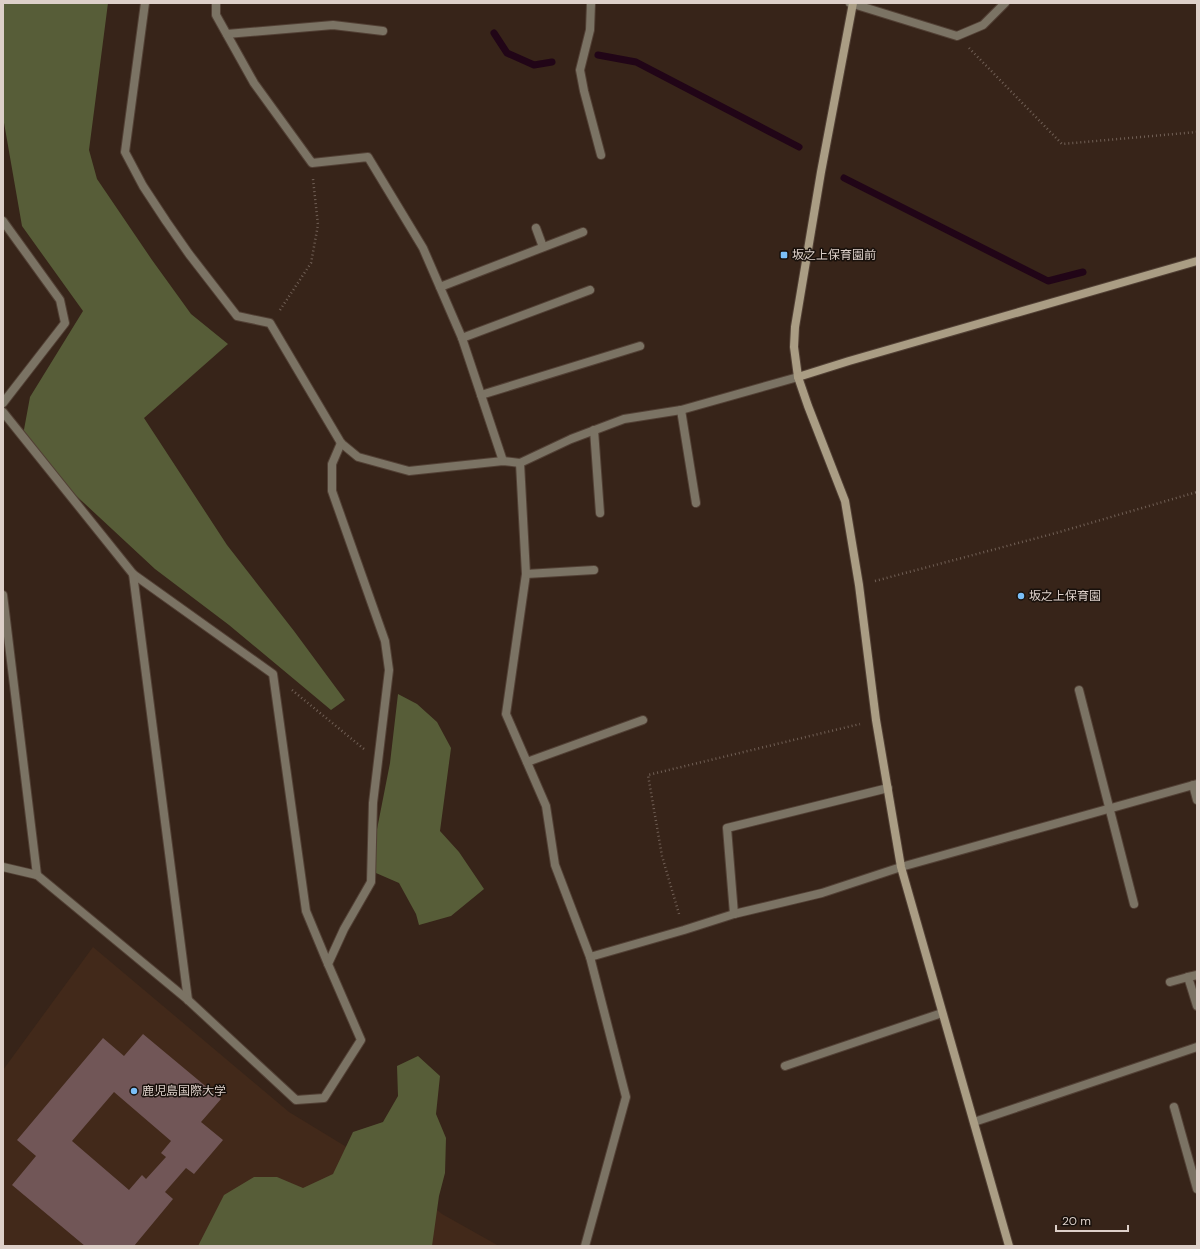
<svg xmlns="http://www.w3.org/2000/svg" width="1200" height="1249" viewBox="0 0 1200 1249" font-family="'DM Sans','Noto Sans JP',sans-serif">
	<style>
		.built { fill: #42291a }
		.forest { fill: #575d38 }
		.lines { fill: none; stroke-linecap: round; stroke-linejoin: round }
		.stream { stroke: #210517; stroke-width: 7 }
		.building { fill: #715657; fill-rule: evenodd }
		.street-casing { stroke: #524035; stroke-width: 10 }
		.secondary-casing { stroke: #524035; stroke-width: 10 }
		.path { stroke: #716056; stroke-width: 2.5; stroke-dasharray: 1 3; stroke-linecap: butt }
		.street { stroke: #7b7364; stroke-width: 8 }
		.secondary { stroke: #aa9d84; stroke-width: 8 }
		.poi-dot { fill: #7abff8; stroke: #18100b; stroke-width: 1.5 }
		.labels { text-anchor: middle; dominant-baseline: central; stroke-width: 3; stroke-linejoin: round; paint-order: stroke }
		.poi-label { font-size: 12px; fill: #ddd0c9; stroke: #18100b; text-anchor: start }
	</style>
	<rect width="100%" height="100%" fill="#372419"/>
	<path class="built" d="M 93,947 L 289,1112 L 404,1182 L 442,1214 L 499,1246 L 502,1246 L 3,1246 L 3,1070 Z"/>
	<g class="forest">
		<path d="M 3,3 L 108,3 L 89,150 L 97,179 L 152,260 L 191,314 L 228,344 L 144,418 L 227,545 L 294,631 L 345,700 L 331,710 L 229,625 L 155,569 L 70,490 L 23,435 L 30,397 L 83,311 L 22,226 L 3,117 Z"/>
		<path d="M 398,694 L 417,704 L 437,722 L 451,748 L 440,831 L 459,852 L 484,889 L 451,916 L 419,925 L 416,914 L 399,883 L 369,870 L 390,763 Z"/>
		<path d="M 418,1056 L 440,1076 L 436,1114 L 446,1138 L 445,1173 L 439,1196 L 432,1246 L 198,1246 L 224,1195 L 254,1177 L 277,1177 L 303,1188 L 333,1174 L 353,1132 L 383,1122 L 398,1096 L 397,1066 Z"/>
	</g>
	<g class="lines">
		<g class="stream">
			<path d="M 494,33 L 507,53 L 534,65 L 552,62"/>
			<path d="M 598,55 L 636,62 L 799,147"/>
			<path d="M 844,178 L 1048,281 L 1083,272"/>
		</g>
	</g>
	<path class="building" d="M 143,1034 L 221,1099 L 201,1122 L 223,1140 L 194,1174 L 186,1168 L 165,1192 L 173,1199 L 134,1246 L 85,1246 L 12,1185 L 36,1156 L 17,1140 L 103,1038 L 124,1056 ZM 114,1092 L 171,1141 L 161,1153 L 166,1157 L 146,1179 L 142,1175 L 129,1190 L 72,1141 Z"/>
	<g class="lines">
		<defs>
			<g id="street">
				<path d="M 145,3 L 125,152 L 143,186 L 166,221 L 189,254 L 237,316 L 270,323 L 341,443 L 358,457 L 409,471 L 503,461 L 520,463 L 571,439 L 624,419 L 681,410 L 798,377"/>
				<path d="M 216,3 L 216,15 L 254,83 L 312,163 L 368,157 L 423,248 L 462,338 L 503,461"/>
				<path d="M 591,3 L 590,30 L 580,70 L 584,91 L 601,155"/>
				<path d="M 850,3 L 957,36 L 983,25 L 1005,3"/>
				<path d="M 227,34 L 333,25 L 383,31"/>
				<path d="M 3,221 L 60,300 L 65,323 L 3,403"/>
				<path d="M 536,228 L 543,247"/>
				<path d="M 440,287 L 583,232"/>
				<path d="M 462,338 L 590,290"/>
				<path d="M 481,395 L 640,346"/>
				<path d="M 681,410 L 696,503"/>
				<path d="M 3,412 L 133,574 L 273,674 L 306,911 L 328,964"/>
				<path d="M 594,430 L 600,513"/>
				<path d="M 520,463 L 526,574 L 506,714 L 546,806 L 555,865 L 590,957 L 684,930 L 734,914 L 822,893 L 901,867 L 1197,784"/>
				<path d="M 133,574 L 188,1000"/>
				<path d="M 526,574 L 594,570"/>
				<path d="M 3,595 L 37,875"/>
				<path d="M 1079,690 L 1134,904"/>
				<path d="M 527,762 L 643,720"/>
				<path d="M 1193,785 L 1197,800"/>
				<path d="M 3,867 L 37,875 L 188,1000 L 296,1100 L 324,1098 L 361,1040 L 328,964 L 344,929 L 371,882 L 373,803 L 389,670 L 385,641 L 332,491 L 332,464 L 341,443"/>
				<path d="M 734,914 L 727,828 L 888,788"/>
				<path d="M 1197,975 L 1188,977 L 1197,1006"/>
				<path d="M 1170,982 L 1188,977"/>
				<path d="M 785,1066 L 942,1013"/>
				<path d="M 1174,1107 L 1197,1189"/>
				<path d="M 974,1122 L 1197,1047"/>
				<path d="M 585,1246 L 626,1097 L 590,957"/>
			</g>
			<g id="secondary">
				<path d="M 853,3 L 821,172 L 795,327 L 794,347 L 798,377 L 808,406 L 845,501 L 859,585 L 876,720 L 901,867 L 1009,1246"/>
				<path d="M 798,377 L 849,361 L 1197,261"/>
			</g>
		</defs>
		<use href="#street" class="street-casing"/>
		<use href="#secondary" class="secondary-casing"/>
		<g class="path">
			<path d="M 969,48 L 1062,144 L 1197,132"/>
			<path d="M 280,310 L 311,263 L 318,225 L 313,179"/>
			<path d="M 875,581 L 1056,533 L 1197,492"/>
			<path d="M 292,690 L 364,749"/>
			<path d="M 679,914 L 662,856 L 648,775 L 860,724"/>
		</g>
		<use href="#street" class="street"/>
		<use href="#secondary" class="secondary"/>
	</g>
	<g class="poi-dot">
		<rect x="780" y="251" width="8" height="8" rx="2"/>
		<circle cx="1021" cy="596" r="4"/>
		<circle cx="134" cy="1091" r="4"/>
	</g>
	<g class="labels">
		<g class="poi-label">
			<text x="792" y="255">坂之上保育園前</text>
			<text x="1029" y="596">坂之上保育園</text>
			<text x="142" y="1091">鹿児島国際大学</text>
		</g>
	</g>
	<rect width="1200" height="1249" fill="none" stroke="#ddd0c9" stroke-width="8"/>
	<path d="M1056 1225v6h72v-6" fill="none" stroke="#ddd0c9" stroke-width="2"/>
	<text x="1062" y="1225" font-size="12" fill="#ddd0c9" stroke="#18100b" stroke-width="3" paint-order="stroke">20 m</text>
</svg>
